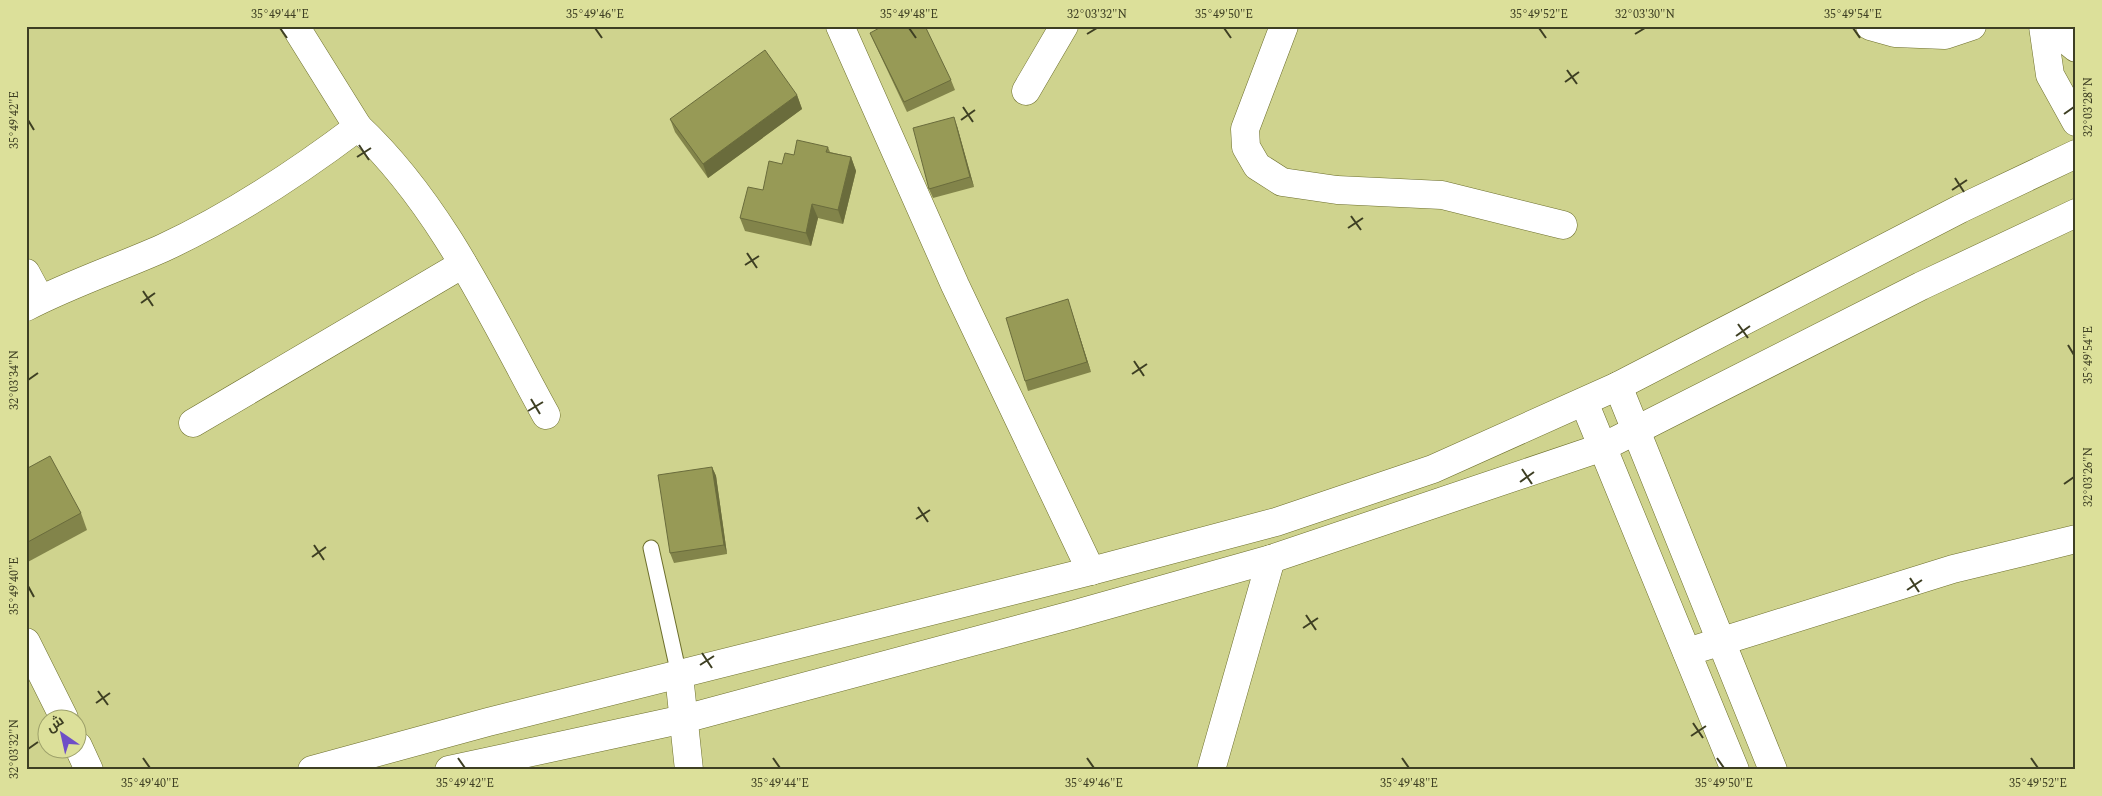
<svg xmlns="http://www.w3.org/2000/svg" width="2102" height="796" viewBox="0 0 2102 796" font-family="Spectral,Cairo,serif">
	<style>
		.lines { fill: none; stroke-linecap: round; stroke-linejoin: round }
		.lane-casing { stroke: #6d6f2c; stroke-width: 17 }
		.street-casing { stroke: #6d6f2c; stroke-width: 29 }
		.secondary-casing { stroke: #6d6f2c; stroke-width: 29 }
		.lane { stroke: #fff; stroke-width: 15 }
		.street { stroke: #fff; stroke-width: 28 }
		.secondary { stroke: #fff; stroke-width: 28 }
		.wall { fill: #82844a }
		.shaded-wall { fill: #6a6c3c }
		.building { fill: #979a56; stroke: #6a6c3c }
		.ticks { fill: none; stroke: #3e3f23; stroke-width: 2 }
		.neatline { fill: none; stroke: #3e3f23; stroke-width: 2 }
		.ticks-label { font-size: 12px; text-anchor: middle; fill: #3e3f23 }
	</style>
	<rect width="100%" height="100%" fill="#cfd38e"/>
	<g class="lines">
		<defs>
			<path id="lane" d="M 651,548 L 679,675"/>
			<g id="street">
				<path d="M 295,26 L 358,127"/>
				<path d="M 840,26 L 955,285 L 1091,571"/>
				<path d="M 1284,26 L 1245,129 L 1246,147 L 1257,166 L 1282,182 L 1337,190 L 1442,195 L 1563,225"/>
				<path d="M 1870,26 L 1895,33 L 1945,35 L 1972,26"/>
				<path d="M 2043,26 L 2050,75 L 2076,122"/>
				<path d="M 2049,26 L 2076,48"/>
				<path d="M 1026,91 L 1064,26"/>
				<path d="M 26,273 L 40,299"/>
				<path d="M 26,307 C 70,284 118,268 163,248 C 232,216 297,173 358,127 C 442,206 491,315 546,415"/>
				<path d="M 1618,386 L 1773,770"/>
				<path d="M 1584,402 L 1735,770"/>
				<path d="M 193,423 L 463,264"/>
				<path d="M 26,642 L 64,718"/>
				<path d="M 1687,652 L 1953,569 L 2076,539"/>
				<path d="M 679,675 L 689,770"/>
				<path d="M 78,746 L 89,770"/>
				<path d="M 1211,770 L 1271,559"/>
			</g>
			<g id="secondary">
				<path d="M 312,770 L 488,722 L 1091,571 L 1276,522 L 1433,469 L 1618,386 L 1960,209 L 2076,154"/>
				<path d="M 449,770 L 684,719 L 1072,615 L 1271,559 L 1603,447 L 1921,286 L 2076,213"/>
			</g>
		</defs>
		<use href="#lane" class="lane-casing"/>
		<use href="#street" class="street-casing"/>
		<use href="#secondary" class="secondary-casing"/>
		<use href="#lane" class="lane"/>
		<use href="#street" class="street"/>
		<use href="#secondary" class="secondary"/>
	</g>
	<g class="wall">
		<path d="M 870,33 L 951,80 L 955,90 L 907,112 L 874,42 Z"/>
		<path d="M 797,95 L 802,109 L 708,178 L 675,132 L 670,119 Z"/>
		<path d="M 957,126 L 974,187 L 933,198 L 929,189 Z"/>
		<path d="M 828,147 L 830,152 L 851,157 L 856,171 L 843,224 L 818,218 L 811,246 L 745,231 L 740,218 L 763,190 L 782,164 L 794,155 Z"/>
		<path d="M 1071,309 L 1091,372 L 1028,391 L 1025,381 Z"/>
		<path d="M 712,467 L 716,476 L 727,554 L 674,563 L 670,553 Z"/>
		<path d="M 26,469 L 81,513 L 87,530 L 26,563 Z"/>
	</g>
	<g class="shaded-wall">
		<path d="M 797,95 L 802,109 L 708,178 L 703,164 Z"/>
		<path d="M 954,117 L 957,126 L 974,187 L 970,177 Z"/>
		<path d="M 851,157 L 856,171 L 843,224 L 838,210 Z"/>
		<path d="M 812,204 L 818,218 L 811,246 L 806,233 Z"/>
		<path d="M 1068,299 L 1071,309 L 1091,372 L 1087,362 Z"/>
		<path d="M 712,467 L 716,476 L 727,554 L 724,545 Z"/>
	</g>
	<g class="building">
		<path d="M 883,26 L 925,26 L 951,80 L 904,102 L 870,33 Z"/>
		<path d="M 765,50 L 797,95 L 703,164 L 670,119 Z"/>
		<path d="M 954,117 L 970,177 L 929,189 L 913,128 Z"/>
		<path d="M 797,140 L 828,147 L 826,152 L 851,157 L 838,210 L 812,204 L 806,233 L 740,218 L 748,187 L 763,190 L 769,161 L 782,164 L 785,153 L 794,155 Z"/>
		<path d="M 1068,299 L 1087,362 L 1025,381 L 1006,318 Z"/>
		<path d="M 50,456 L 81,513 L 26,543 L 26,469 Z"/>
		<path d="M 712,467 L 724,545 L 670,553 L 658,475 Z"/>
	</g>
	<path class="ticks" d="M 280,28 L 287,38M 595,28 L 602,38M 909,28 L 916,38M 1224,28 L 1231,38M 1539,28 L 1546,38M 1853,28 L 1860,38M 1087,34 L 1097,28M 1635,34 L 1645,28M 1567,70 L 1577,84M 1565,82 L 1579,72M 963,107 L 973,122M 2064,114 L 2074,107M 28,120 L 34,130M 961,120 L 975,110M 359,145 L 369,160M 357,157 L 371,148M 1955,178 L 1964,192M 1952,190 L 1967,180M 1351,216 L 1361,230M 1348,228 L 1363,218M 747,253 L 757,268M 745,265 L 759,256M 143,291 L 153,306M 141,303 L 155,293M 1738,324 L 1748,338M 1736,336 L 1750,326M 2068,345 L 2074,355M 1134,361 L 1144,376M 1132,374 L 1147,364M 28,380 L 38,373M 531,399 L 540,414M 528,411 L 543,402M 1522,469 L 1532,484M 1520,482 L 1534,472M 2064,484 L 2074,477M 918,507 L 928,522M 916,519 L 930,510M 314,545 L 324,560M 312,557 L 326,547M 1910,578 L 1919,592M 28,586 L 34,597M 1907,590 L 1922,580M 1306,615 L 1316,630M 1303,628 L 1318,618M 702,653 L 712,668M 700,665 L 714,656M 98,691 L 108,705M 96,703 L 110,693M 1693,723 L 1703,738M 1691,736 L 1706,726M 28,749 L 38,742M 143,758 L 150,768M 458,758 L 465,768M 773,758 L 780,768M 1087,758 L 1094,768M 1402,758 L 1409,768M 1717,758 L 1724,768M 2031,758 L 2038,768"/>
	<rect width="2102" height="796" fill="none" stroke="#dce09a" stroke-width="55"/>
	<g transform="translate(62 734) rotate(326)"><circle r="24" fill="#dce09a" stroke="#9da06a"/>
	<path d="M0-4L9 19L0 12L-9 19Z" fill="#6e4ec7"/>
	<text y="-8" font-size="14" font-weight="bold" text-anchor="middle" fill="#3e3f23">ش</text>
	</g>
	<rect x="28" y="28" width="2046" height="740" class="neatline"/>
	<g class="ticks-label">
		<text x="280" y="18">35°49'44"E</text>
		<text x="595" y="18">35°49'46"E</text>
		<text x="909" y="18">35°49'48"E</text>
		<text x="1097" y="18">32°03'32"N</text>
		<text x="1224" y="18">35°49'50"E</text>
		<text x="1539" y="18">35°49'52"E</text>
		<text x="1645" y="18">32°03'30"N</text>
		<text x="1853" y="18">35°49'54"E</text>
		<text transform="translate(2088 107) rotate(-90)" y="4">32°03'28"N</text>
		<text transform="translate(14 120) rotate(-90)" y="4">35°49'42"E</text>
		<text transform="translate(2088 355) rotate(-90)" y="4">35°49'54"E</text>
		<text transform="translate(14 380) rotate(-90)" y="4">32°03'34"N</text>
		<text transform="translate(2088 477) rotate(-90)" y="4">32°03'26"N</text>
		<text transform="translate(14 586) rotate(-90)" y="4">35°49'40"E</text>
		<text transform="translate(14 749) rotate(-90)" y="4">32°03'32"N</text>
		<text x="150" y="787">35°49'40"E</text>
		<text x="465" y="787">35°49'42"E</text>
		<text x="780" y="787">35°49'44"E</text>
		<text x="1094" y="787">35°49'46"E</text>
		<text x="1409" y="787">35°49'48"E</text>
		<text x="1724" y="787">35°49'50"E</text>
		<text x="2038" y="787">35°49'52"E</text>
	</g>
</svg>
